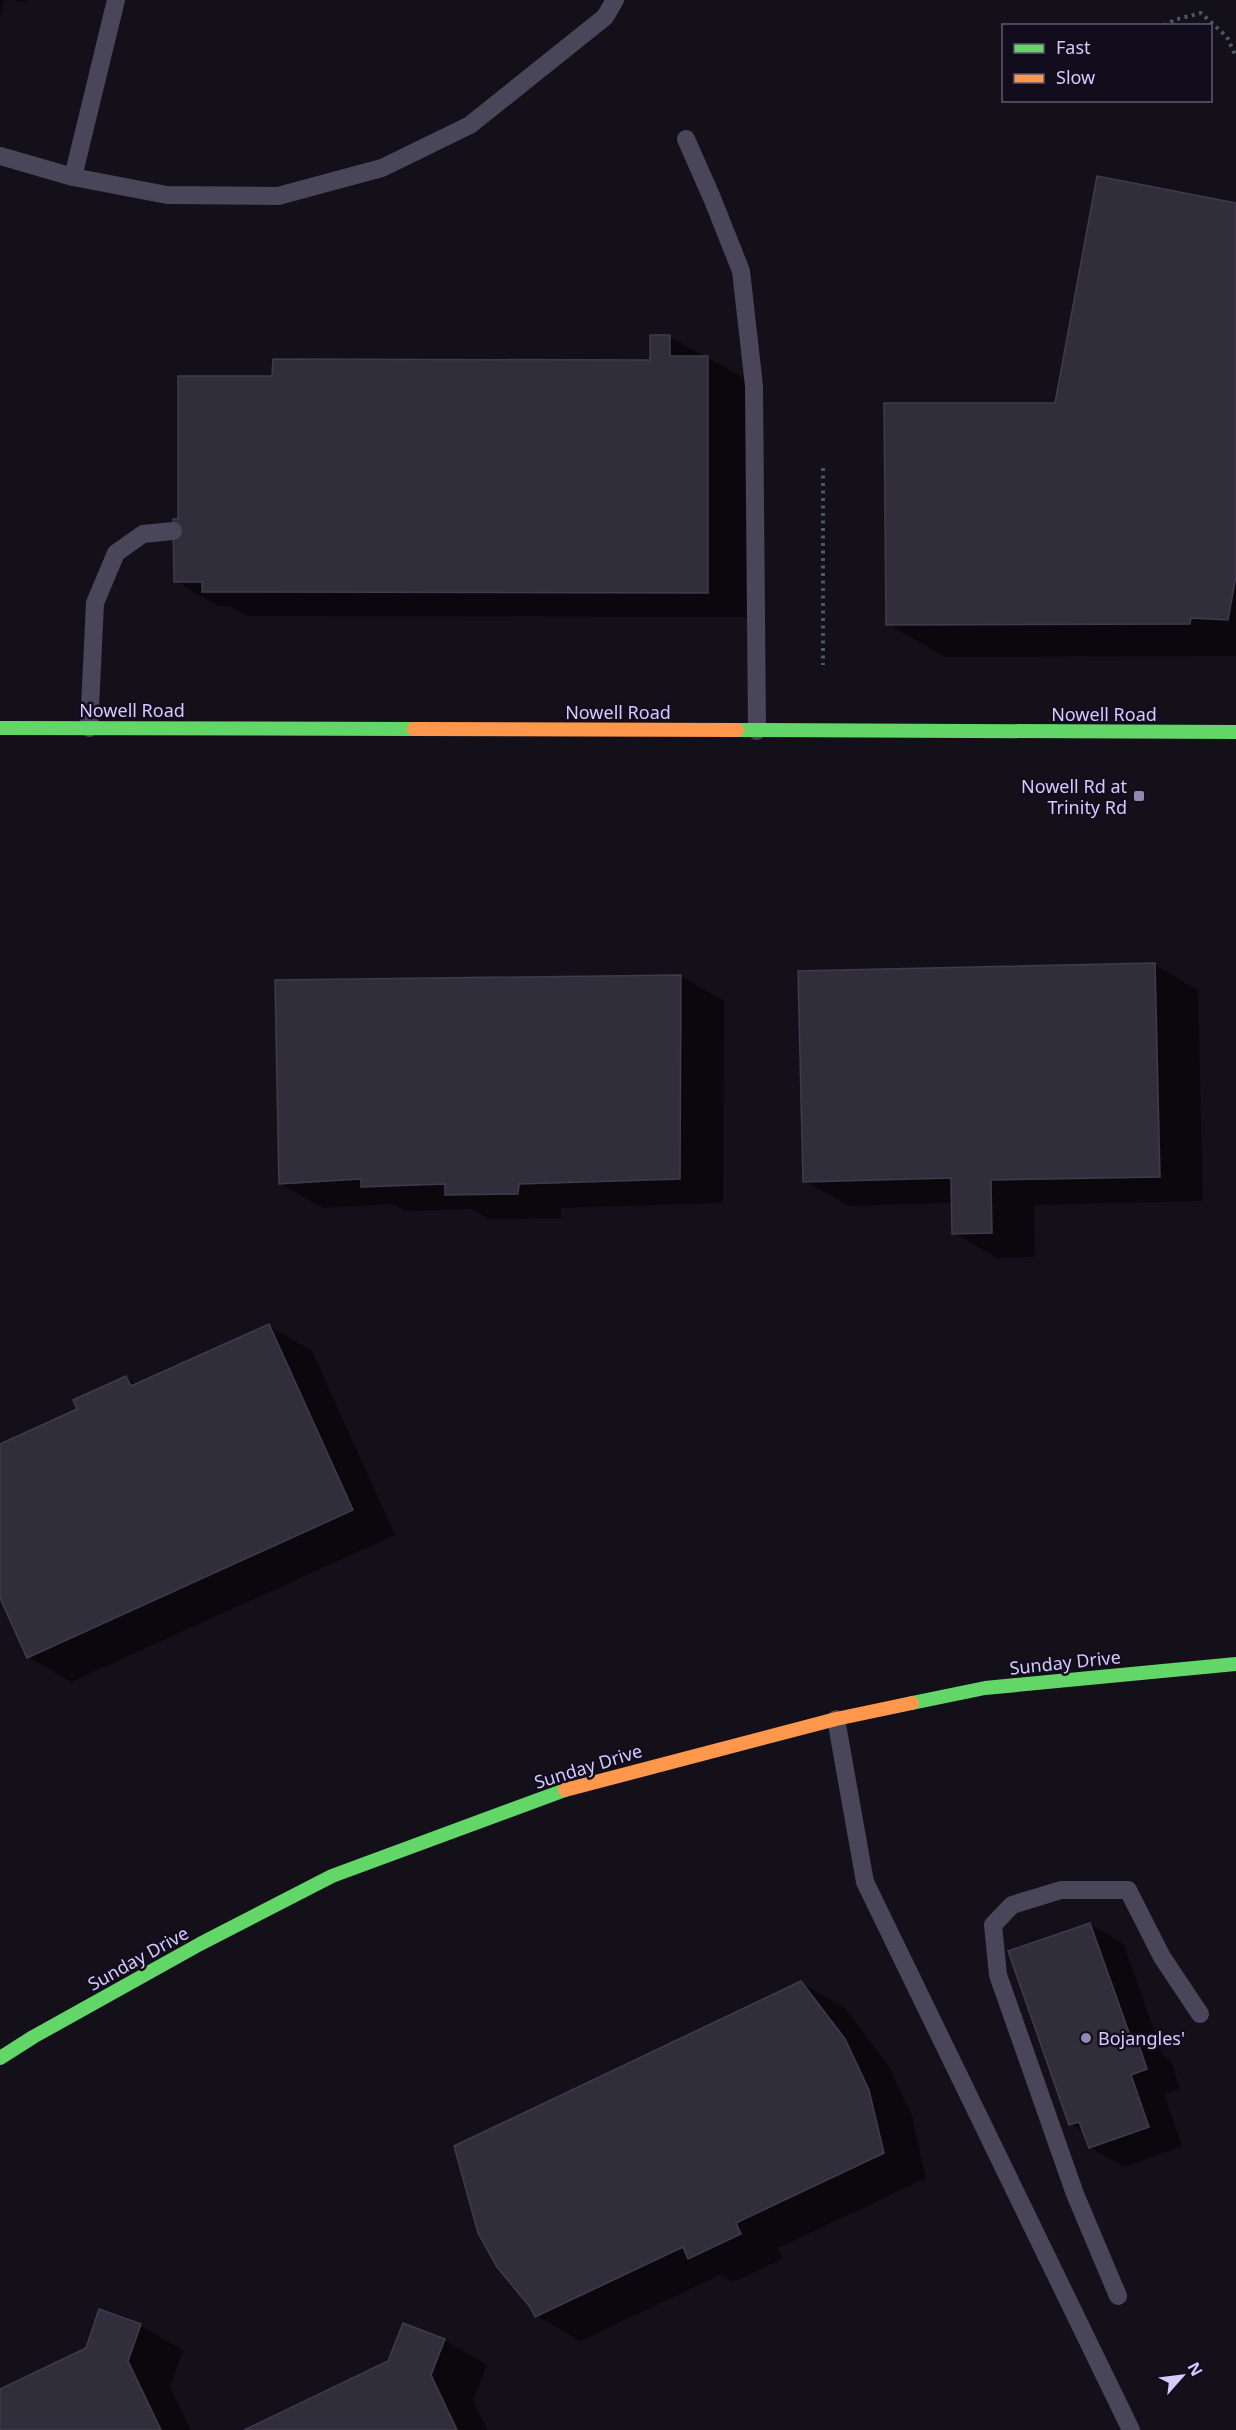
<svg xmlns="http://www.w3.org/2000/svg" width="1236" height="2430" viewBox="0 0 1236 2430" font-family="'Noto Sans',sans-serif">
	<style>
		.shadow { fill: #0007 }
		.building { fill: #312e3c; stroke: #403a4e; stroke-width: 1.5 }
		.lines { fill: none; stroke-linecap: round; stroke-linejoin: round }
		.path { stroke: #4c5866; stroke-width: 4; stroke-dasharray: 3 4.5; stroke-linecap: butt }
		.lane { stroke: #49465a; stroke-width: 18 }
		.fast { stroke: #63d668; stroke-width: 14 }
		.slow { stroke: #ff974d; stroke-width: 14 }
		.poi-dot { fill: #918aae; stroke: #110d1d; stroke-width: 2 }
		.labels { text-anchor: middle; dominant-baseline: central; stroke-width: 5; stroke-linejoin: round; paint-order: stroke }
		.street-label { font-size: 18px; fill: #d5cbfd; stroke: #110d1d }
		.poi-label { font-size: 18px; fill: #d5cbfd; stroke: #110d1d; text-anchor: end }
	</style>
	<rect width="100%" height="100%" fill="#13101a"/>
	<g class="shadow">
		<path d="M 0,0 L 4,0 L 0,17 Z"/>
		<path d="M 13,0 L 27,0 L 26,3 Z"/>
		<path d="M 1236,204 L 1236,656 L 945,657 L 888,624 Z"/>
		<path d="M 670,337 L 751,382 L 751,617 L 246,616 L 229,606 L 218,606 L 175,581 L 180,520 L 274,377 L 651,362 Z"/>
		<path d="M 1155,965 L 1198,990 L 1203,1201 L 1034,1205 L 1035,1257 L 997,1258 L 954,1233 L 953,1203 L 848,1206 L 805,1181 Z"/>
		<path d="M 681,976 L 724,1001 L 723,1203 L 561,1208 L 561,1218 L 489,1219 L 471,1209 L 405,1211 L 393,1204 L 323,1208 L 280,1184 Z"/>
		<path d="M 269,1326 L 312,1351 L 395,1535 L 71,1682 L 28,1657 L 0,1595 L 0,1446 L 79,1410 L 126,1378 L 138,1385 Z"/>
		<path d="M 1090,1924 L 1124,1944 L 1163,2056 L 1171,2060 L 1180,2089 L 1164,2094 L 1182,2146 L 1124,2167 L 1090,2147 L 1084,2132 L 1070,2124 Z"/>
		<path d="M 801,1983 L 845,2008 L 888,2065 L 912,2116 L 926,2178 L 778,2248 L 783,2259 L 733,2282 L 720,2275 L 580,2341 L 537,2316 Z"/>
		<path d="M 140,2325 L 183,2350 L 170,2387 L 191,2430 L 0,2430 L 0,2391 Z"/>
		<path d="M 444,2340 L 487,2365 L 473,2401 L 488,2430 L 247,2430 Z"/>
	</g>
	<g class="building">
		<path d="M 1097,176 L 1236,203 L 1236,576 L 1228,620 L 1191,618 L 1190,624 L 886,625 L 884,403 L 1055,403 Z"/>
		<path d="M 650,335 L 670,335 L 670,356 L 708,356 L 708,593 L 202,592 L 202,582 L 174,582 L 173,519 L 178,519 L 178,376 L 272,376 L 273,359 L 650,360 Z"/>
		<path d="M 1155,963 L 1160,1177 L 991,1180 L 992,1233 L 952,1234 L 951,1178 L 803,1182 L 798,971 Z"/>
		<path d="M 681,975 L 680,1179 L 519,1184 L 518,1194 L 445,1195 L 445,1184 L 361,1187 L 361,1179 L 279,1184 L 275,980 Z"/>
		<path d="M 269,1324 L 353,1510 L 27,1658 L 0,1598 L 0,1444 L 77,1409 L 73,1400 L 126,1376 L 131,1386 Z"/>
		<path d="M 1090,1923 L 1132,2041 L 1137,2039 L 1147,2069 L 1131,2075 L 1149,2127 L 1089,2148 L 1079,2122 L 1069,2125 L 1008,1951 Z"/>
		<path d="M 801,1981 L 845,2039 L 869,2090 L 884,2153 L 736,2223 L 741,2234 L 688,2259 L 683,2247 L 535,2317 L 530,2307 L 497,2267 L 478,2233 L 454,2146 Z"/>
		<path d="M 99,2309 L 141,2324 L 128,2361 L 161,2430 L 0,2430 L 0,2389 L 86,2348 Z"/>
		<path d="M 403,2323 L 445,2339 L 431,2375 L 457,2430 L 244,2430 L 388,2361 Z"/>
	</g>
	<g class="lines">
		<g class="path">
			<path d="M 1164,26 L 1174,20 L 1201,13 L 1227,37 L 1236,57"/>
			<path d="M 823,468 L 823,665"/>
		</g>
		<g class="lane">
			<path d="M 686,139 L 712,198 L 741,271 L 754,386 L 757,731"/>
			<path d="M 0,156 L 73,177 L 167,195 L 278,196 L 382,168 L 470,125 L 605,17 L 615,0"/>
			<path d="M 73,177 L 116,0"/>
			<path d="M 89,728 L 95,603 L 116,553 L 143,534 L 173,531"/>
			<path d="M 836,1719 L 865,1882 L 1131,2430"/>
			<path d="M 1118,2296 L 1075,2194 L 998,1975 L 993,1925 L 1012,1905 L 1061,1890 L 1128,1890 L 1162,1957 L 1200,2014"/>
		</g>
		<g class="fast">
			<path d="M 0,728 L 414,729"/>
			<path d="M 737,730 L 1236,732"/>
			<path d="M 912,1703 L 985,1688 L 1236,1664"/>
			<path d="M 0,2058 L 33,2037 L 200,1944 L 332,1876 L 565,1790"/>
		</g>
		<g class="slow">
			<path d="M 414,729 L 737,730"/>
			<path d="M 565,1790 L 836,1719 L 912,1703"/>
		</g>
	</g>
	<g class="poi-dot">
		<rect x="1133" y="790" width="12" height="12" rx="3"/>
		<circle cx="1086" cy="2038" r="6"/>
	</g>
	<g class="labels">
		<g class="street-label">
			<text x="132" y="710">Nowell Road</text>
			<text x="618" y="712">Nowell Road</text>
			<text x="1104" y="714">Nowell Road</text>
			<text transform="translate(1065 1662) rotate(-6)">Sunday Drive</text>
			<text transform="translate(588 1766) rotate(-17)">Sunday Drive</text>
			<text transform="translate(138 1958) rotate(-29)">Sunday Drive</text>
		</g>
		<g class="poi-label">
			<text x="1127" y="786">Nowell Rd at<tspan x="1127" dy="21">Trinity Rd</tspan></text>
			<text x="1098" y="2038" text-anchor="start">Bojangles'</text>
		</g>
	</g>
	<rect x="1002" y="24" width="210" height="78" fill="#110d1d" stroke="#5f5977" stroke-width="1.5"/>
	<rect x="1014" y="44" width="30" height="9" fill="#63d668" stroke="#5f5977" stroke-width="1.5"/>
	<text x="1056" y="54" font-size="18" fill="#d5cbfd">Fast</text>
	<rect x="1014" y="74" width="30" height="9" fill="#ff974d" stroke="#5f5977" stroke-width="1.5"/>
	<text x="1056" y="84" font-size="18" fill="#d5cbfd">Slow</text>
	<g transform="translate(1182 2376) rotate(62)" stroke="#110d1d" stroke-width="4.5" paint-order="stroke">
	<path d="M0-4.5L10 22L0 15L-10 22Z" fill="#d5cbfd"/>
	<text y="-9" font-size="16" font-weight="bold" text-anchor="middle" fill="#d5cbfd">N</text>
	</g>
</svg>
